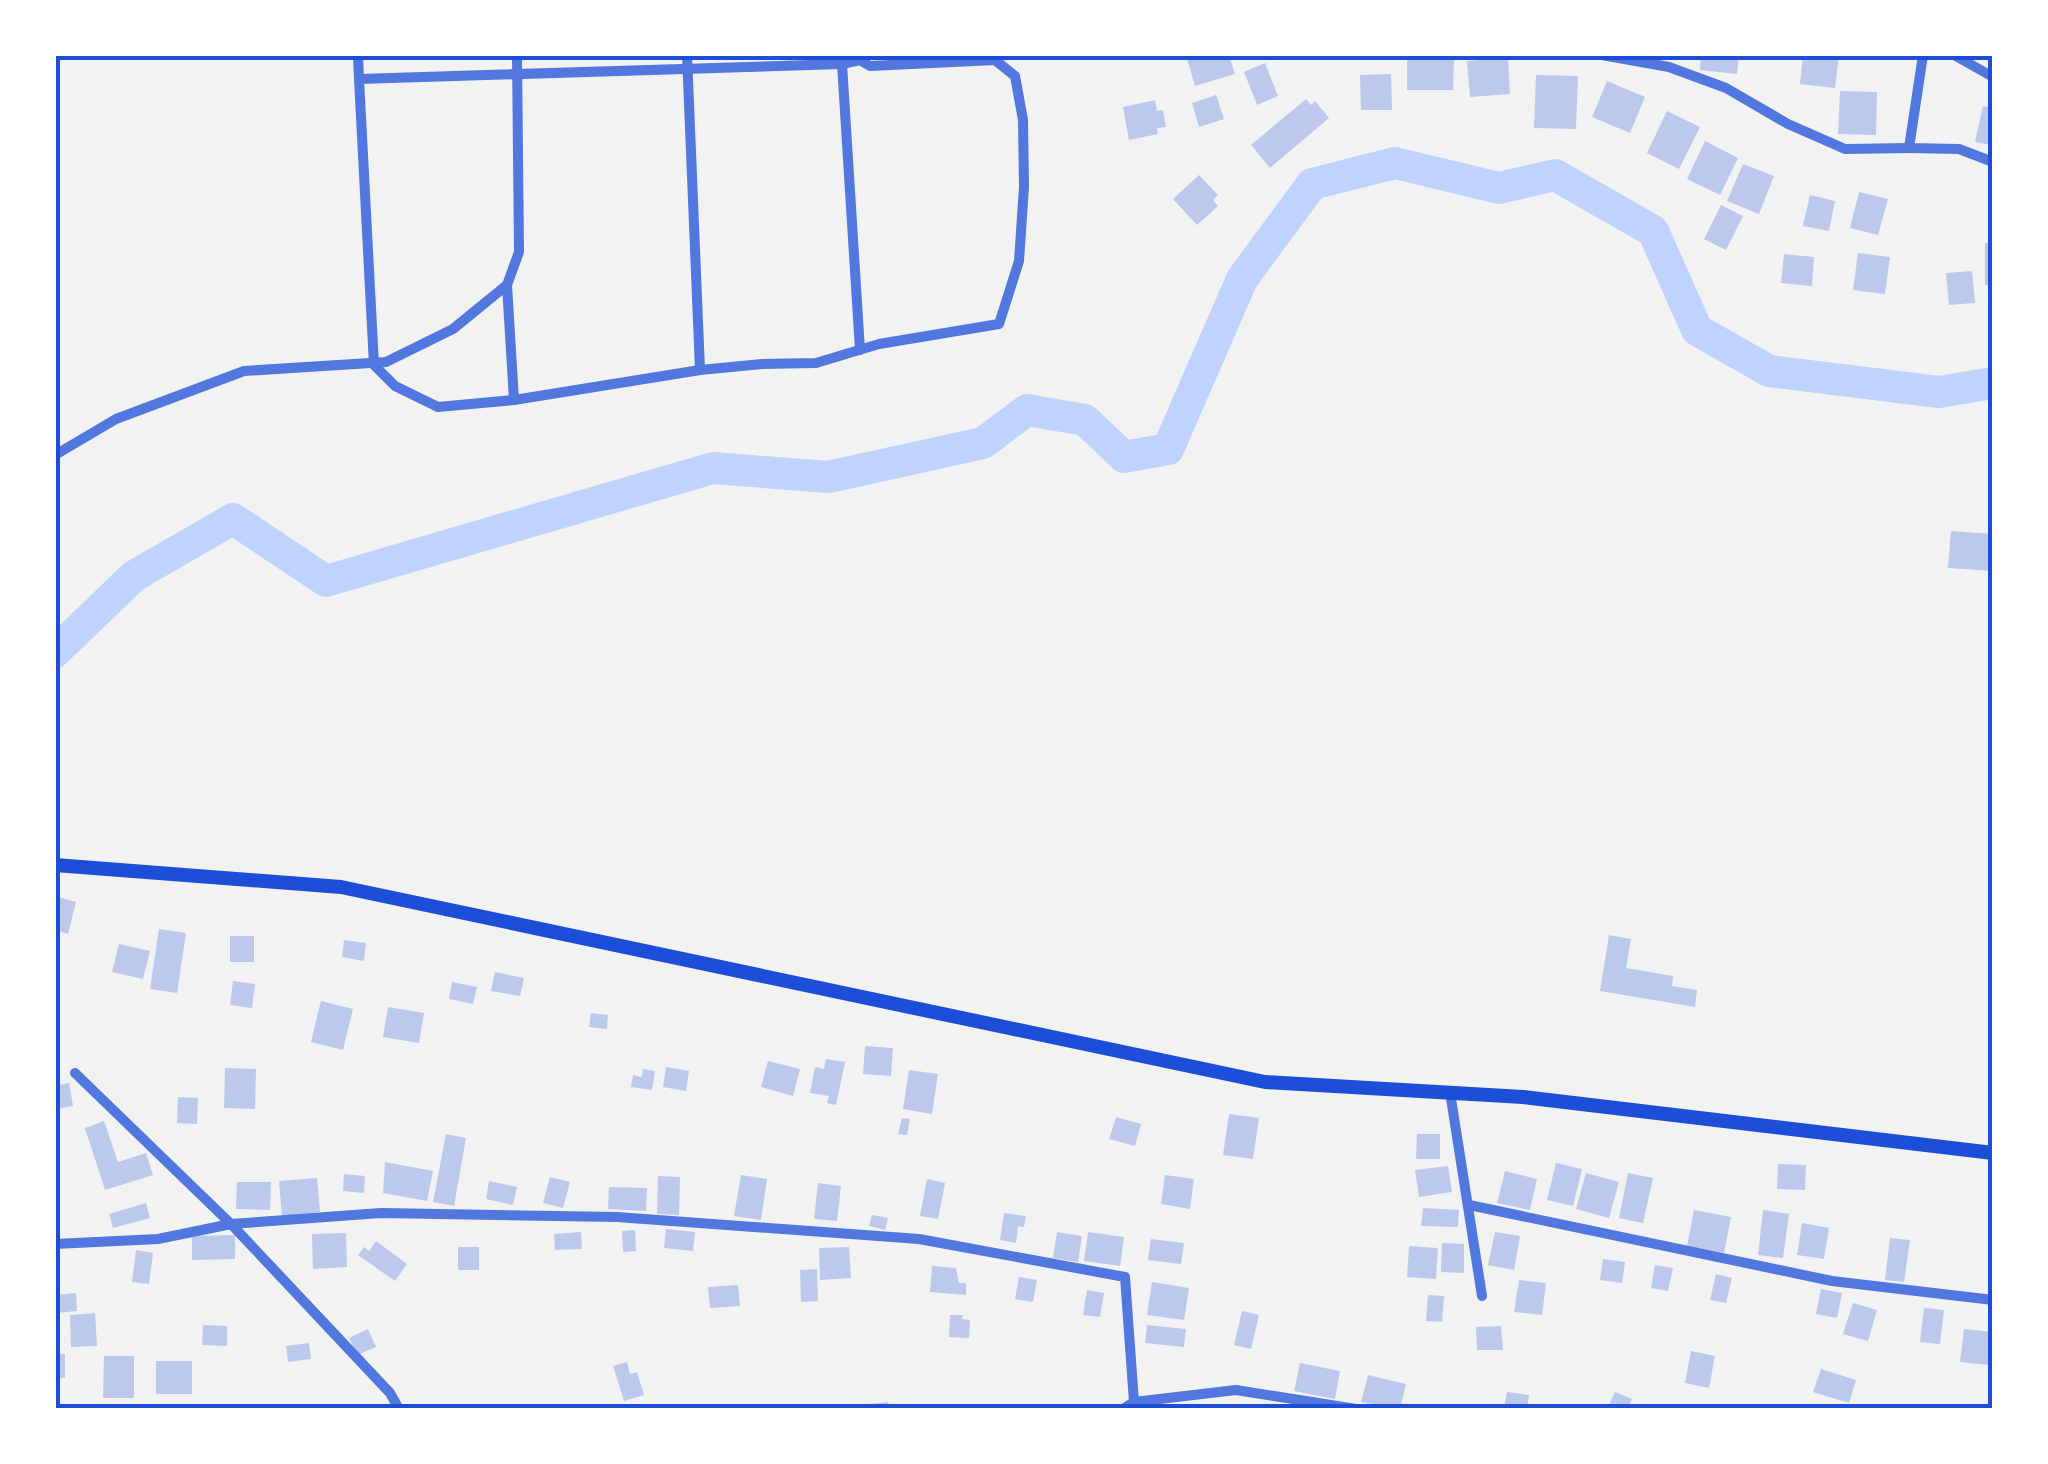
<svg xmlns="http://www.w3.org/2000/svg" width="2048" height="1464" viewBox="0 0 2048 1464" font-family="Montserrat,sans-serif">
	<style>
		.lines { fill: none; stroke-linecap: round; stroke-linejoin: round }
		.river { stroke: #bfd3fe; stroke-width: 32 }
		.building { fill: #bdc9ec }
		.minor { stroke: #5277de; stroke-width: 10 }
		.secondary { stroke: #1d4ed8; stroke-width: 14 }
		.neatline { fill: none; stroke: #1d4ed8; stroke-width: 4 }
	</style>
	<rect width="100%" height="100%" fill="#f2f2f2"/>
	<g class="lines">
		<path class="river" d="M 55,652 L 134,576 L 233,519 L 326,581 L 713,468 L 828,477 L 983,443 L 1027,410 L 1085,420 L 1124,457 L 1168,449 L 1242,279 L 1312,184 L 1395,163 L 1499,188 L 1555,175 L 1653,231 L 1697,330 L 1769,371 L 1939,392 L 1993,383"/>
	</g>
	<g class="building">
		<path d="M 1186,55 L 1229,55 L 1235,74 L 1195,86 Z"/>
		<path d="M 1701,55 L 1739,55 L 1737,74 L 1700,70 Z"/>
		<path d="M 1803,55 L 1839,55 L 1835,88 L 1800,84 Z"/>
		<path d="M 1508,58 L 1510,94 L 1470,97 L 1467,61 Z"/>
		<path d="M 1407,59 L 1454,59 L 1453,90 L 1407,90 Z"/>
		<path d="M 1265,63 L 1278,96 L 1257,105 L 1244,72 Z"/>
		<path d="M 1391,74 L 1392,110 L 1361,110 L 1360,75 Z"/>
		<path d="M 1536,75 L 1578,76 L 1576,129 L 1534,128 Z"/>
		<path d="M 1607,81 L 1645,97 L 1630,133 L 1592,117 Z"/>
		<path d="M 1840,91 L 1877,92 L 1876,135 L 1838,134 Z"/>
		<path d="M 1216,95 L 1224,119 L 1199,127 L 1192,103 Z"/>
		<path d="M 1306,99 L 1311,105 L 1315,101 L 1329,118 L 1270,168 L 1251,145 Z"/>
		<path d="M 1155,100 L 1157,111 L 1163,110 L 1166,127 L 1157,128 L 1158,134 L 1129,140 L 1123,107 Z"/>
		<path d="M 1983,106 L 1993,108 L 1993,145 L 1975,142 Z"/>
		<path d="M 1667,111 L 1700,127 L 1679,169 L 1647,153 Z"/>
		<path d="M 1705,141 L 1738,158 L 1720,195 L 1687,179 Z"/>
		<path d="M 1743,164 L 1774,176 L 1759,214 L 1727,201 Z"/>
		<path d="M 1199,175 L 1218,195 L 1213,200 L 1218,206 L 1197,225 L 1173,199 Z"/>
		<path d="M 1859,192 L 1888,199 L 1878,235 L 1850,228 Z"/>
		<path d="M 1810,195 L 1835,201 L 1829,231 L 1803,226 Z"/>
		<path d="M 1721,205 L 1743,216 L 1726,250 L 1704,239 Z"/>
		<rect x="1985" y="243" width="8" height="42"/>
		<path d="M 1858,253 L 1890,257 L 1885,294 L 1853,290 Z"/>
		<path d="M 1784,254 L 1814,257 L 1812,286 L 1781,283 Z"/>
		<path d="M 1972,271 L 1975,303 L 1949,305 L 1946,273 Z"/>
		<path d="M 1951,531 L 1993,534 L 1993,571 L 1948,568 Z"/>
		<path d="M 55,896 L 76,902 L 68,934 L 55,930 Z"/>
		<path d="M 159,929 L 186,933 L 177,993 L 150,989 Z"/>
		<path d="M 1609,935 L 1631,939 L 1626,968 L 1673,976 L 1672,986 L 1697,990 L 1695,1007 L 1600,991 Z"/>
		<rect x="230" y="936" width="24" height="26"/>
		<path d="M 344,940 L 366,943 L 364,961 L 342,957 Z"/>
		<path d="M 119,944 L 150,951 L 143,979 L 112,972 Z"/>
		<path d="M 495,972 L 524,978 L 520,996 L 491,991 Z"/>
		<path d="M 233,981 L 255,984 L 252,1008 L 230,1005 Z"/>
		<path d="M 452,982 L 477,987 L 473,1004 L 449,999 Z"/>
		<path d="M 321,1001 L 353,1009 L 343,1050 L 311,1042 Z"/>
		<path d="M 388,1007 L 424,1013 L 419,1043 L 383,1037 Z"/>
		<path d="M 591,1013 L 608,1015 L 607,1029 L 589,1027 Z"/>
		<path d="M 865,1046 L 893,1048 L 891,1076 L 863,1074 Z"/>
		<path d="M 826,1059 L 845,1062 L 836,1105 L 827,1103 L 829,1096 L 810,1093 L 815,1067 L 824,1069 Z"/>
		<path d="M 768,1061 L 800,1069 L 793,1096 L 761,1087 Z"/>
		<path d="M 666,1067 L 689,1071 L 686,1091 L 663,1087 Z"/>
		<path d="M 225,1068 L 256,1069 L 255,1109 L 224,1108 Z"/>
		<path d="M 643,1069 L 655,1071 L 652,1090 L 631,1087 L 633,1075 L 642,1077 Z"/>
		<path d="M 909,1070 L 938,1074 L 932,1114 L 903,1109 Z"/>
		<path d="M 69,1083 L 73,1106 L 55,1109 L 55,1086 Z"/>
		<path d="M 178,1097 L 198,1098 L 197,1124 L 177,1123 Z"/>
		<path d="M 1229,1114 L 1259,1118 L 1253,1159 L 1223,1155 Z"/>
		<path d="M 1116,1117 L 1141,1124 L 1135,1146 L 1109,1139 Z"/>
		<path d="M 902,1118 L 910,1119 L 907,1135 L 898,1134 Z"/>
		<path d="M 104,1121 L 118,1162 L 146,1153 L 153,1175 L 105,1190 L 85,1128 Z"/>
		<path d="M 446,1134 L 466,1138 L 454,1206 L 433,1202 Z"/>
		<path d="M 1417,1134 L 1440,1134 L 1440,1159 L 1416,1159 Z"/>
		<path d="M 385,1162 L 433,1171 L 427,1201 L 383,1193 Z"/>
		<path d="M 1556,1163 L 1582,1169 L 1573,1206 L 1547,1200 Z"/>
		<path d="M 1778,1164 L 1806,1165 L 1805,1190 L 1777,1189 Z"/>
		<path d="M 1448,1166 L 1452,1192 L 1419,1197 L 1415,1170 Z"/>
		<path d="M 1505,1171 L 1537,1179 L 1530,1210 L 1497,1203 Z"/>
		<path d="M 1586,1173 L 1619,1182 L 1609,1218 L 1576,1209 Z"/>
		<path d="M 1628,1173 L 1653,1178 L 1643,1223 L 1619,1218 Z"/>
		<path d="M 344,1174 L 365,1176 L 364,1193 L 343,1191 Z"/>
		<path d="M 741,1175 L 767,1179 L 761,1220 L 734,1216 Z"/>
		<path d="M 1165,1175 L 1194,1179 L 1190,1209 L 1161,1204 Z"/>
		<path d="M 658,1176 L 680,1177 L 679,1215 L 657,1214 Z"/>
		<path d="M 550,1177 L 570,1182 L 563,1208 L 543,1203 Z"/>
		<path d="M 317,1178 L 320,1212 L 282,1216 L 279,1181 Z"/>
		<path d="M 927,1179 L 945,1183 L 938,1219 L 920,1216 Z"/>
		<path d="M 489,1181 L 517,1187 L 513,1205 L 486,1199 Z"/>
		<path d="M 237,1182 L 271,1182 L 270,1210 L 236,1209 Z"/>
		<path d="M 818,1183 L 841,1186 L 837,1221 L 814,1219 Z"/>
		<path d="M 609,1187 L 647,1188 L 646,1211 L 608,1209 Z"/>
		<path d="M 146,1203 L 150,1218 L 113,1228 L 109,1214 Z"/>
		<path d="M 1423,1208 L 1459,1210 L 1458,1227 L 1421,1226 Z"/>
		<path d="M 1694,1210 L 1731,1217 L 1724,1253 L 1687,1246 Z"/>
		<path d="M 1763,1210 L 1789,1214 L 1783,1258 L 1758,1255 Z"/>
		<path d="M 1004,1213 L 1026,1216 L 1024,1227 L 1018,1226 L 1016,1243 L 1000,1240 Z"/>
		<path d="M 872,1215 L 888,1218 L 885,1230 L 869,1226 Z"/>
		<path d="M 1802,1223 L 1829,1228 L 1824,1259 L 1797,1255 Z"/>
		<path d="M 666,1229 L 695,1232 L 693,1251 L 664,1248 Z"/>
		<path d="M 635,1230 L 636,1251 L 623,1252 L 622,1231 Z"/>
		<path d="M 581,1232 L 582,1249 L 555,1250 L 554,1234 Z"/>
		<path d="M 1057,1232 L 1082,1236 L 1078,1262 L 1053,1258 Z"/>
		<path d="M 1088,1232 L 1124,1237 L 1120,1266 L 1084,1261 Z"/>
		<path d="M 1495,1232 L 1520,1236 L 1514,1270 L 1488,1265 Z"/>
		<path d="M 346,1233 L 347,1267 L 313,1269 L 312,1234 Z"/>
		<path d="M 235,1235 L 235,1259 L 192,1260 L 192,1236 Z"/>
		<path d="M 1990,1236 L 1993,1236 L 1993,1271 L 1988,1271 Z"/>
		<path d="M 1890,1238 L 1910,1240 L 1904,1282 L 1885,1280 Z"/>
		<path d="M 1151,1239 L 1184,1243 L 1181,1264 L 1148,1260 Z"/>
		<path d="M 376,1241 L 407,1264 L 395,1281 L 358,1255 L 364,1247 L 369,1251 Z"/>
		<path d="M 1442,1243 L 1464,1244 L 1464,1273 L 1441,1272 Z"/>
		<path d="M 1409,1246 L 1438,1248 L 1436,1279 L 1407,1277 Z"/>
		<rect x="458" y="1247" width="21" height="23"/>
		<path d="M 849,1247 L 851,1278 L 820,1280 L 819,1248 Z"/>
		<path d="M 136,1250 L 153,1253 L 149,1284 L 132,1282 Z"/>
		<path d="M 1603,1259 L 1625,1262 L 1622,1283 L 1600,1280 Z"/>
		<path d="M 1655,1265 L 1673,1268 L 1668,1291 L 1651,1288 Z"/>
		<path d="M 932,1266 L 956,1268 L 959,1283 L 966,1283 L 966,1295 L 930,1292 Z"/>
		<path d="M 817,1269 L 818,1301 L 801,1302 L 800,1270 Z"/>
		<path d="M 1716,1274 L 1732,1278 L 1726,1303 L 1710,1300 Z"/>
		<path d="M 1019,1277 L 1037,1280 L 1033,1302 L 1015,1299 Z"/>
		<path d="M 1519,1280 L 1546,1283 L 1542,1315 L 1514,1312 Z"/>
		<path d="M 1152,1282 L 1189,1288 L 1184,1320 L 1147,1315 Z"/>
		<path d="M 738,1285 L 740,1306 L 710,1308 L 708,1287 Z"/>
		<path d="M 1821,1289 L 1842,1293 L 1837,1318 L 1816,1314 Z"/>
		<path d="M 1087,1290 L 1104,1293 L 1100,1317 L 1083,1315 Z"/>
		<path d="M 76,1293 L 77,1311 L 56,1313 L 55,1295 Z"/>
		<path d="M 1428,1295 L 1444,1296 L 1442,1322 L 1426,1321 Z"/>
		<path d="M 1853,1303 L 1877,1310 L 1868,1341 L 1843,1334 Z"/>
		<path d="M 1924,1308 L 1944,1310 L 1940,1344 L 1920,1342 Z"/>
		<path d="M 1242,1311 L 1259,1315 L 1251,1349 L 1234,1345 Z"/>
		<path d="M 95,1313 L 97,1346 L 71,1347 L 70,1315 Z"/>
		<path d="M 950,1315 L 963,1315 L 962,1319 L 970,1320 L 969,1338 L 949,1337 Z"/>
		<path d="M 203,1325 L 227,1326 L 227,1346 L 202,1345 Z"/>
		<path d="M 1147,1325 L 1186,1329 L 1184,1347 L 1145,1343 Z"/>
		<path d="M 1501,1326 L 1503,1350 L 1477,1350 L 1476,1327 Z"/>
		<path d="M 368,1329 L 376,1347 L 357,1355 L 349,1338 Z"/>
		<path d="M 1964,1329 L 1992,1332 L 1989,1365 L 1960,1362 Z"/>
		<path d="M 309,1343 L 311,1359 L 288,1362 L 286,1346 Z"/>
		<path d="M 1691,1351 L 1715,1356 L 1709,1388 L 1685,1383 Z"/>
		<rect x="55" y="1354" width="10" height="24"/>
		<path d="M 104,1356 L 134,1356 L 134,1398 L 103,1398 Z"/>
		<rect x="156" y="1361" width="36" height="33"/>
		<path d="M 627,1362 L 630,1374 L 637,1372 L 644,1395 L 624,1401 L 613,1366 Z"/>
		<path d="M 1300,1363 L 1340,1371 L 1335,1399 L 1294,1391 Z"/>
		<path d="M 1821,1369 L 1856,1380 L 1849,1403 L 1813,1392 Z"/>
		<path d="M 1368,1375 L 1406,1384 L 1400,1409 L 1361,1402 Z"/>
		<path d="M 1507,1392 L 1529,1395 L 1527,1409 L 1504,1409 Z"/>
		<path d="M 1615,1392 L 1632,1399 L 1627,1409 L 1607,1409 Z"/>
		<path d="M 888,1402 L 889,1409 L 869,1409 L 868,1404 Z"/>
	</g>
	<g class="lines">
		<g class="minor">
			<path d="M 358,55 L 359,79"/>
			<path d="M 687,55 L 700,370"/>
			<path d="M 851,55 L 870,66 L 995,60 L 1015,76 L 1023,120 L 1024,187 L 1019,261 L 999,324 L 879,344 L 816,363 L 762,364 L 700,370 L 514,400 L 438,407 L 395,386 L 374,365 L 359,79 L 842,64 L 860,60"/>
			<path d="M 1602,55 L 1669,67 L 1726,88 L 1788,124 L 1845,149 L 1909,148"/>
			<path d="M 1923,55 L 1909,148 L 1959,149 L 1993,162"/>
			<path d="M 1954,55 L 1993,77"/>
			<path d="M 842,64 L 860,350"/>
			<path d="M 507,285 L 514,400"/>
			<path d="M 1993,323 L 1993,324"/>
			<path d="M 55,455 L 116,419 L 244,371 L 386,362 L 453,329 L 507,285 L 519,252 L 517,55"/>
			<path d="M 75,1073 L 231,1224 L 390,1393 L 399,1409"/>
			<path d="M 1450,1092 L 1482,1296"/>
			<path d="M 1469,1205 L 1832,1281 L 1993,1300"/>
			<path d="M 55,1244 L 158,1239 L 231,1224 L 381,1213 L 617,1217 L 919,1239 L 1125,1277 L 1134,1402"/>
			<path d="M 1123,1409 L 1134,1402 L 1236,1390 L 1356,1409"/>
		</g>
		<path class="secondary" d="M 55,865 L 341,887 L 1265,1082 L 1523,1097 L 1993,1153"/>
	</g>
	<rect width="2048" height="1464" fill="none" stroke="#ffffff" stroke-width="115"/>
	<rect x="58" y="58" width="1932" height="1348" class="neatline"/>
</svg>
